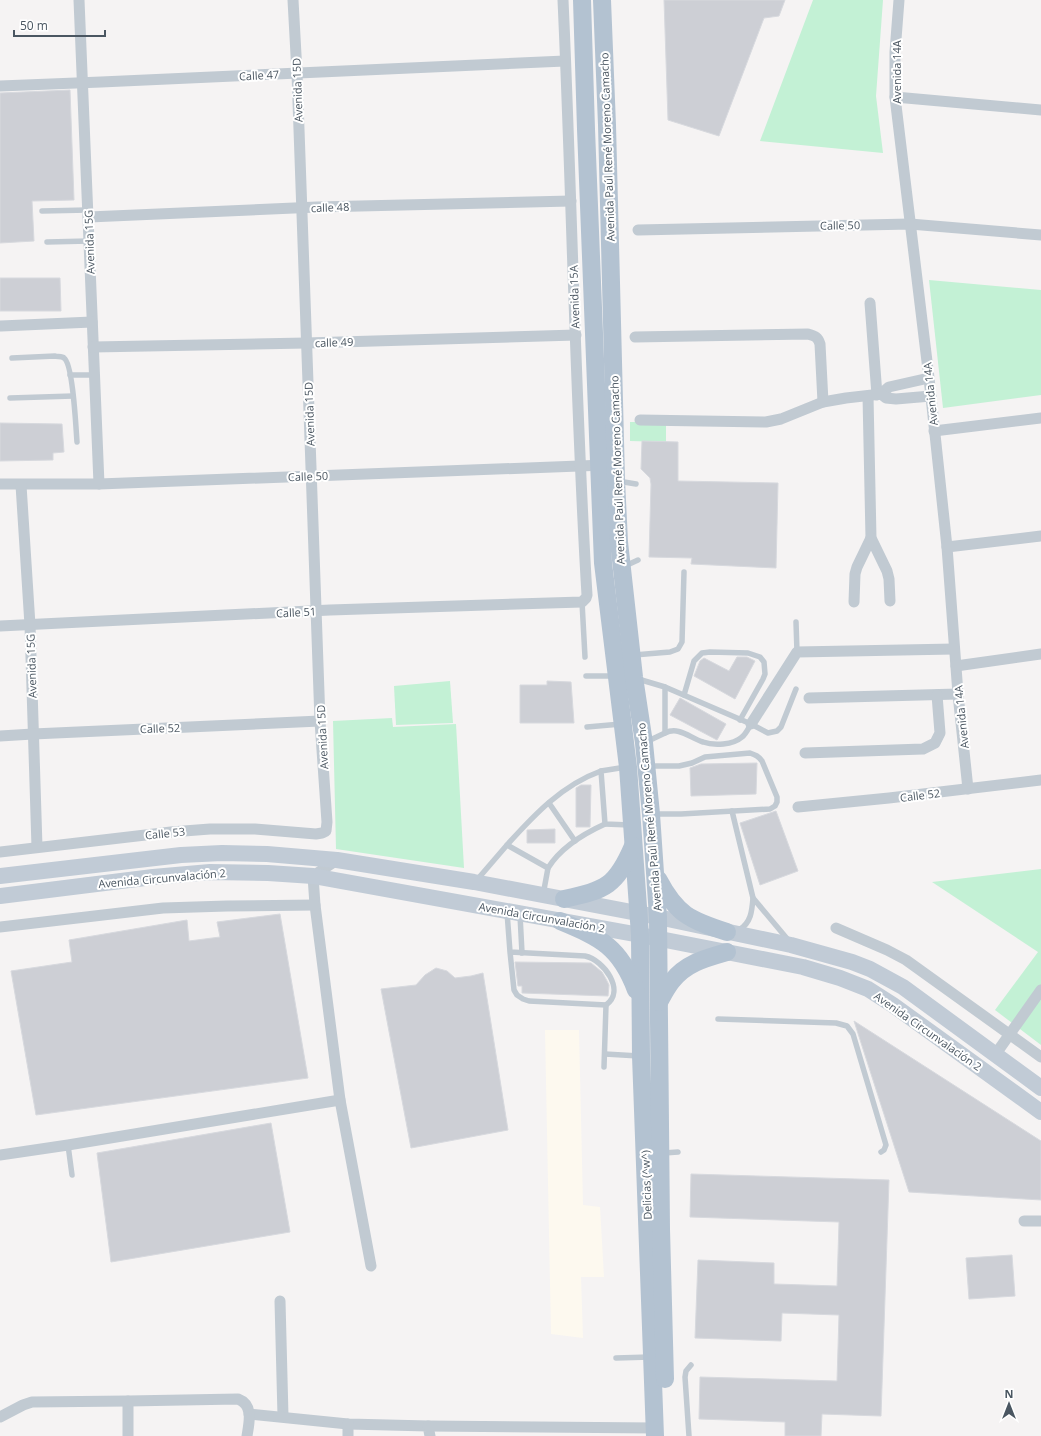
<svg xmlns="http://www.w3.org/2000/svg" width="1041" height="1436" viewBox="0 0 1041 1436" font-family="'Open Sans',sans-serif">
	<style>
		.commercial { fill: #fdf9ef }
		.green { fill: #c3f1d5 }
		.building { fill: #cdcfd5; stroke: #d7d9de }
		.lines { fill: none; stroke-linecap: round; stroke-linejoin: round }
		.service { stroke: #c1cad2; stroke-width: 5.5 }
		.minor { stroke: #c1cad2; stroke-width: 11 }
		.secondary { stroke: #c1cbd6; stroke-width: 16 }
		.primary { stroke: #b3c2d1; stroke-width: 18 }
		.labels { text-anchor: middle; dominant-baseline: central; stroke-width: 4; stroke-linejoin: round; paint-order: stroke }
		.street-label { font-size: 11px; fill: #4a5661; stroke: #fff }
	</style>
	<rect width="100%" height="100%" fill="#f5f3f3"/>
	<path class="commercial" d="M 545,1030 L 579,1030 L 583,1205 L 600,1207 L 604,1277 L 581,1277 L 583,1338 L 551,1334 Z"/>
	<g class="green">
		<path d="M 813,0 L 883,0 L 876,96 L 883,153 L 760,141 Z"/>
		<path d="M 929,280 L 1041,290 L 1041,395 L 943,408 Z"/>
		<path d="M 630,422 L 666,422 L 666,442 L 630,441 Z"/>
		<path d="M 450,681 L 453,723 L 396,725 L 394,686 Z"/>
		<path d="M 392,718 L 393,727 L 456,724 L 464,868 L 336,849 L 333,721 Z"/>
		<path d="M 1041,869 L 1041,1045 L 995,1010 L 1038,952 L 932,882 Z"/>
	</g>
	<g class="building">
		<path d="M 664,0 L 785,0 L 779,16 L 764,18 L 719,136 L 668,120 Z"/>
		<path d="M 70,90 L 74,200 L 32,201 L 34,241 L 0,243 L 0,93 Z"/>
		<path d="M 0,278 L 60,278 L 61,311 L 0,311 Z"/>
		<path d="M 0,423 L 62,424 L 64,452 L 53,453 L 53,460 L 0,461 Z"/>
		<path d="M 642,441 L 678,442 L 678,481 L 778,483 L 776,568 L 691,564 L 692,558 L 649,557 L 651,484 L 650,478 L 641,469 Z"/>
		<path d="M 737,657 L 747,657 L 755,661 L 735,699 L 694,676 L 700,661 L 704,658 L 729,671 Z"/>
		<path d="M 547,681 L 571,682 L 574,723 L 520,723 L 520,685 L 547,685 Z"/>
		<path d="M 680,698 L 726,724 L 717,740 L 670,715 Z"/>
		<path d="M 757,763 L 756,794 L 691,796 L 690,768 L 701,764 Z"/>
		<path d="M 581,785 L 591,785 L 590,827 L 576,827 L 576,788 Z"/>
		<path d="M 776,811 L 798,871 L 760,885 L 740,823 Z"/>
		<path d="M 555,829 L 555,843 L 527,843 L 527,830 Z"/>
		<path d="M 280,914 L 308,1078 L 36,1115 L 11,971 L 72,962 L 69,940 L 187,920 L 189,941 L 220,937 L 217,922 Z"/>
		<path d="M 515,962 L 591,963 L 602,972 L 606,979 L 609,985 L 608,996 L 522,993 L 522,986 L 518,986 Z"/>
		<path d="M 436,968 L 447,971 L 455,978 L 471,976 L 483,973 L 508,1130 L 411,1148 L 381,989 L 416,985 L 425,975 Z"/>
		<path d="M 854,1021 L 1041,1141 L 1041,1200 L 909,1192 Z"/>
		<path d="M 271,1123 L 290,1232 L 111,1262 L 97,1153 Z"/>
		<path d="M 691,1174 L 889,1180 L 881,1416 L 822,1414 L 821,1436 L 785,1436 L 785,1422 L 699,1419 L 700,1377 L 837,1381 L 839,1315 L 782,1313 L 781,1341 L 695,1338 L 698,1260 L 774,1263 L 774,1284 L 837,1286 L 839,1222 L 690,1217 Z"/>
		<path d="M 1012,1255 L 1015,1296 L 969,1299 L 966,1258 Z"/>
	</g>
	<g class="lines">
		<g class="service">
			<path d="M 42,211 L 88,210"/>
			<path d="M 47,242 L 89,241"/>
			<path d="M 12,358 L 55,356 C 57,357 62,356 64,358 C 73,364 76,429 77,442"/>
			<path d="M 70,375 L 94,375"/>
			<path d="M 10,398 L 73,396"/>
			<path d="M 618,481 L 636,484"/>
			<path d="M 625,566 L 638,560"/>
			<path d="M 582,602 L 585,657"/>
			<path d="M 796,622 L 797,652"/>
			<path d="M 634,655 L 670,652 L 678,649 L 682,642 L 684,572"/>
			<path d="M 586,676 L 615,676"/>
			<path d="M 638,679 L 665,687 L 665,733 L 646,742"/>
			<path d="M 665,687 L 751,724 L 768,733 L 777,731 L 781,727 L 796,689"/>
			<path d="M 684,695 L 694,661 L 702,653 L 710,652 L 748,653 L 760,657 L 764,662 L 765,674 L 763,679 L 740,720"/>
			<path d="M 587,727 L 621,724"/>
			<path d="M 665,733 C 679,726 690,738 703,742 C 714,746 733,745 742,737 C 746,734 748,729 751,724"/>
			<path d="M 648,766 L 679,766 L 692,763 L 705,757 L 750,753 C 756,755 758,756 762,761 L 777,797 L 777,802 L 775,806 L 770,809 L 681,814 L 654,814"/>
			<path d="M 626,767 L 601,771 L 605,824 L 630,825"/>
			<path d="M 549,803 L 575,841"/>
			<path d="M 732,811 L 753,898"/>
			<path d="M 507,845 C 534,815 562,785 601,771"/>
			<path d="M 548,868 C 561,847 583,834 605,824"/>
			<path d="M 476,881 L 507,845 L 548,868 L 543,895"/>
			<path d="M 507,912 L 510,952 L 514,990 L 517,995 L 523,999 L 529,1001 L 606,1005 C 626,991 604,960 585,956 L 510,952"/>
			<path d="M 520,915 L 522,953"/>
			<path d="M 739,930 C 751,923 752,911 753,898 L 789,941"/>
			<path d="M 718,1019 L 836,1023 L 847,1026 L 853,1034 L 886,1145 L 884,1150 L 881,1152"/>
			<path d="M 605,1054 L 639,1056"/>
			<path d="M 604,1067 L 606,1005"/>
			<path d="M 68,1145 L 72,1175"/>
			<path d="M 664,1153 L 678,1152"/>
			<path d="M 616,1358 L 650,1357"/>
			<path d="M 689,1436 L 685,1377 L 686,1371 L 691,1365"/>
		</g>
		<g class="minor">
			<path d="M 79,0 L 99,484"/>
			<path d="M 899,0 L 895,52 L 895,97 L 929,378 L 947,547 L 958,694 L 968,789"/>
			<path d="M 0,86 L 101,82 L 565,61"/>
			<path d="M 895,97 L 1041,110"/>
			<path d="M 89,217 L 317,207 L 571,201"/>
			<path d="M 638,230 L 910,224 L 1041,235"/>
			<path d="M 870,303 L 877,395"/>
			<path d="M 1,326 L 92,322"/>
			<path d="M 635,337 L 808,334 C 815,336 818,337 820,344 L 823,402"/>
			<path d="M 93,347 L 306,343 L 576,335"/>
			<path d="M 881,394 L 889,387 L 929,378"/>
			<path d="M 868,396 L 871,538 L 887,571 L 889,579 L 890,601"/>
			<path d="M 640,420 L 766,422 L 781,419 L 823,402 L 846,398 L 881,394 L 886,398 L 896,399 L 931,396"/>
			<path d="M 934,431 L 1041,418"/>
			<path d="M 0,484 L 99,484 L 605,465"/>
			<path d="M 21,485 L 30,625 L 37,847"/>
			<path d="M 947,547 L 1041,536"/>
			<path d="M 854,602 L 855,574 L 857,567 L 871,538"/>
			<path d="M 0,626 L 330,610 L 582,602 L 586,598 L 587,595 C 575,397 572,198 563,0"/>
			<path d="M 956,666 L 1041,654"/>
			<path d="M 809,698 L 958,694"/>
			<path d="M 751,724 L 797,652 L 954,649"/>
			<path d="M 0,736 L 33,734 L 320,721"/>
			<path d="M 805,753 L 923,749 L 935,743 L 940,733 L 937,695"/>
			<path d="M 798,807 L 889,798 L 1041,780"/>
			<path d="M 0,852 L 171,832 L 210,829 L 255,829 L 316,834 L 322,833 L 326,831 L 327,822 L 320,721 L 297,73 L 293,0"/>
			<path d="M 337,860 L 313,876 L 315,905 L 340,1100 L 371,1266"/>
			<path d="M 0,927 L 163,908 L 227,906 L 315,905"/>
			<path d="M 836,928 L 887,950 L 906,960 L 1041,1057"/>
			<path d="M 995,1055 L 1041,990"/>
			<path d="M 0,1155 L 68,1145 L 340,1100"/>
			<path d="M 1024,1221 L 1041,1221"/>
			<path d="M 280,1301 L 283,1416"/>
			<path d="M 128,1401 L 128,1436"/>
			<path d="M 249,1414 L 348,1424 L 428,1426 L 430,1436"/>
			<path d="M 0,1417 L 23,1405 L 32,1402 L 128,1401 L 238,1399 C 254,1405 249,1423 247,1436"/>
			<path d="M 348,1424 L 348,1436"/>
			<path d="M 428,1426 L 655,1428"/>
		</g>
		<g class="secondary">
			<path d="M 0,876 L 181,855 L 222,853 L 267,854 L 337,860 L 474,882 L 658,917 L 791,945 L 852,962 L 870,969 L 903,987 L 1041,1088"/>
			<path d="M 0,896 L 153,877 L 210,872 L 268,873 L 313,876 L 640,935 L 803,967 L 840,978 L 868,989 L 893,1005 L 1041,1112"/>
		</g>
		<g class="primary">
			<path d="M 582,0 L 586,129 L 603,563 L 628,767 L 640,935 L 641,1056 L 655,1436"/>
			<path d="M 602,0 L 607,125 L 616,480 L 619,542 L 634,677 L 644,743 L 651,814 L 658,917 L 661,1229 L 665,1379"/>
			<path d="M 658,879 C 677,915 690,920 727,932"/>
			<path d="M 564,899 C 606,890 616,886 633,846"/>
			<path d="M 560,921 C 601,938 620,947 636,990"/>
			<path d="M 659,1002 C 663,995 667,987 672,981 C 686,963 706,958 727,952"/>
		</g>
	</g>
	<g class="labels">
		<g class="street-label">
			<text transform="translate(896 72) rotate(-90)">Avenida 14A</text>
			<text transform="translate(259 75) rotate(-3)">Calle 47</text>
			<text transform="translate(297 90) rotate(-92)">Avenida 15D</text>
			<text transform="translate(607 147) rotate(-92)">Avenida Paúl René Moreno Camacho</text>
			<text transform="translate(330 207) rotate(-2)">calle 48</text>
			<text transform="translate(840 225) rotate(-1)">Calle 50</text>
			<text transform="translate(89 242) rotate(-92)">Avenida 15G</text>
			<text transform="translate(574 297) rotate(-92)">Avenida 15A</text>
			<text transform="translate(334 342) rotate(-2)">calle 49</text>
			<text transform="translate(930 394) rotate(-96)">Avenida 14A</text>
			<text transform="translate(309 414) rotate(-92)">Avenida 15D</text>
			<text transform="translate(617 470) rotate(-92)">Avenida Paúl René Moreno Camacho</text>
			<text transform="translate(308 476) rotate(-2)">Calle 50</text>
			<text transform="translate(296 612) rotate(-3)">Calle 51</text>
			<text transform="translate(31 666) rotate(-92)">Avenida 15G</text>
			<text transform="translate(961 717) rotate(-96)">Avenida 14A</text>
			<text transform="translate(160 728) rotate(-2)">Calle 52</text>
			<text transform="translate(322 737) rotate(-93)">Avenida 15D</text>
			<text transform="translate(920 795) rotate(-7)">Calle 52</text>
			<text transform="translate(649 817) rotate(-95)">Avenida Paúl René Moreno Camacho</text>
			<text transform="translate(165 833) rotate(-6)">Calle 53</text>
			<text transform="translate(162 878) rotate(-5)">Avenida Circunvalación 2</text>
			<text transform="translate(542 917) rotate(10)">Avenida Circunvalación 2</text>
			<text transform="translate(928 1031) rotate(35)">Avenida Circunvalación 2</text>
			<text transform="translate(646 1185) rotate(-92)">Delicias (^w^)</text>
		</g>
	</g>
	<g transform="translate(1009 1404)" stroke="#ffffff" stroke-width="3" paint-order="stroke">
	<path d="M0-3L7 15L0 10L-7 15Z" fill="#4a5661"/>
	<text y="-6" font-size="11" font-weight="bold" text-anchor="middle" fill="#4a5661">N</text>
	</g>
	<path d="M14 30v6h91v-6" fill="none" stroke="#4a5661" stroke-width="2"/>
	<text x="20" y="30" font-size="12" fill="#4a5661" stroke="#ffffff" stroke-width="3" paint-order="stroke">50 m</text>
</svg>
